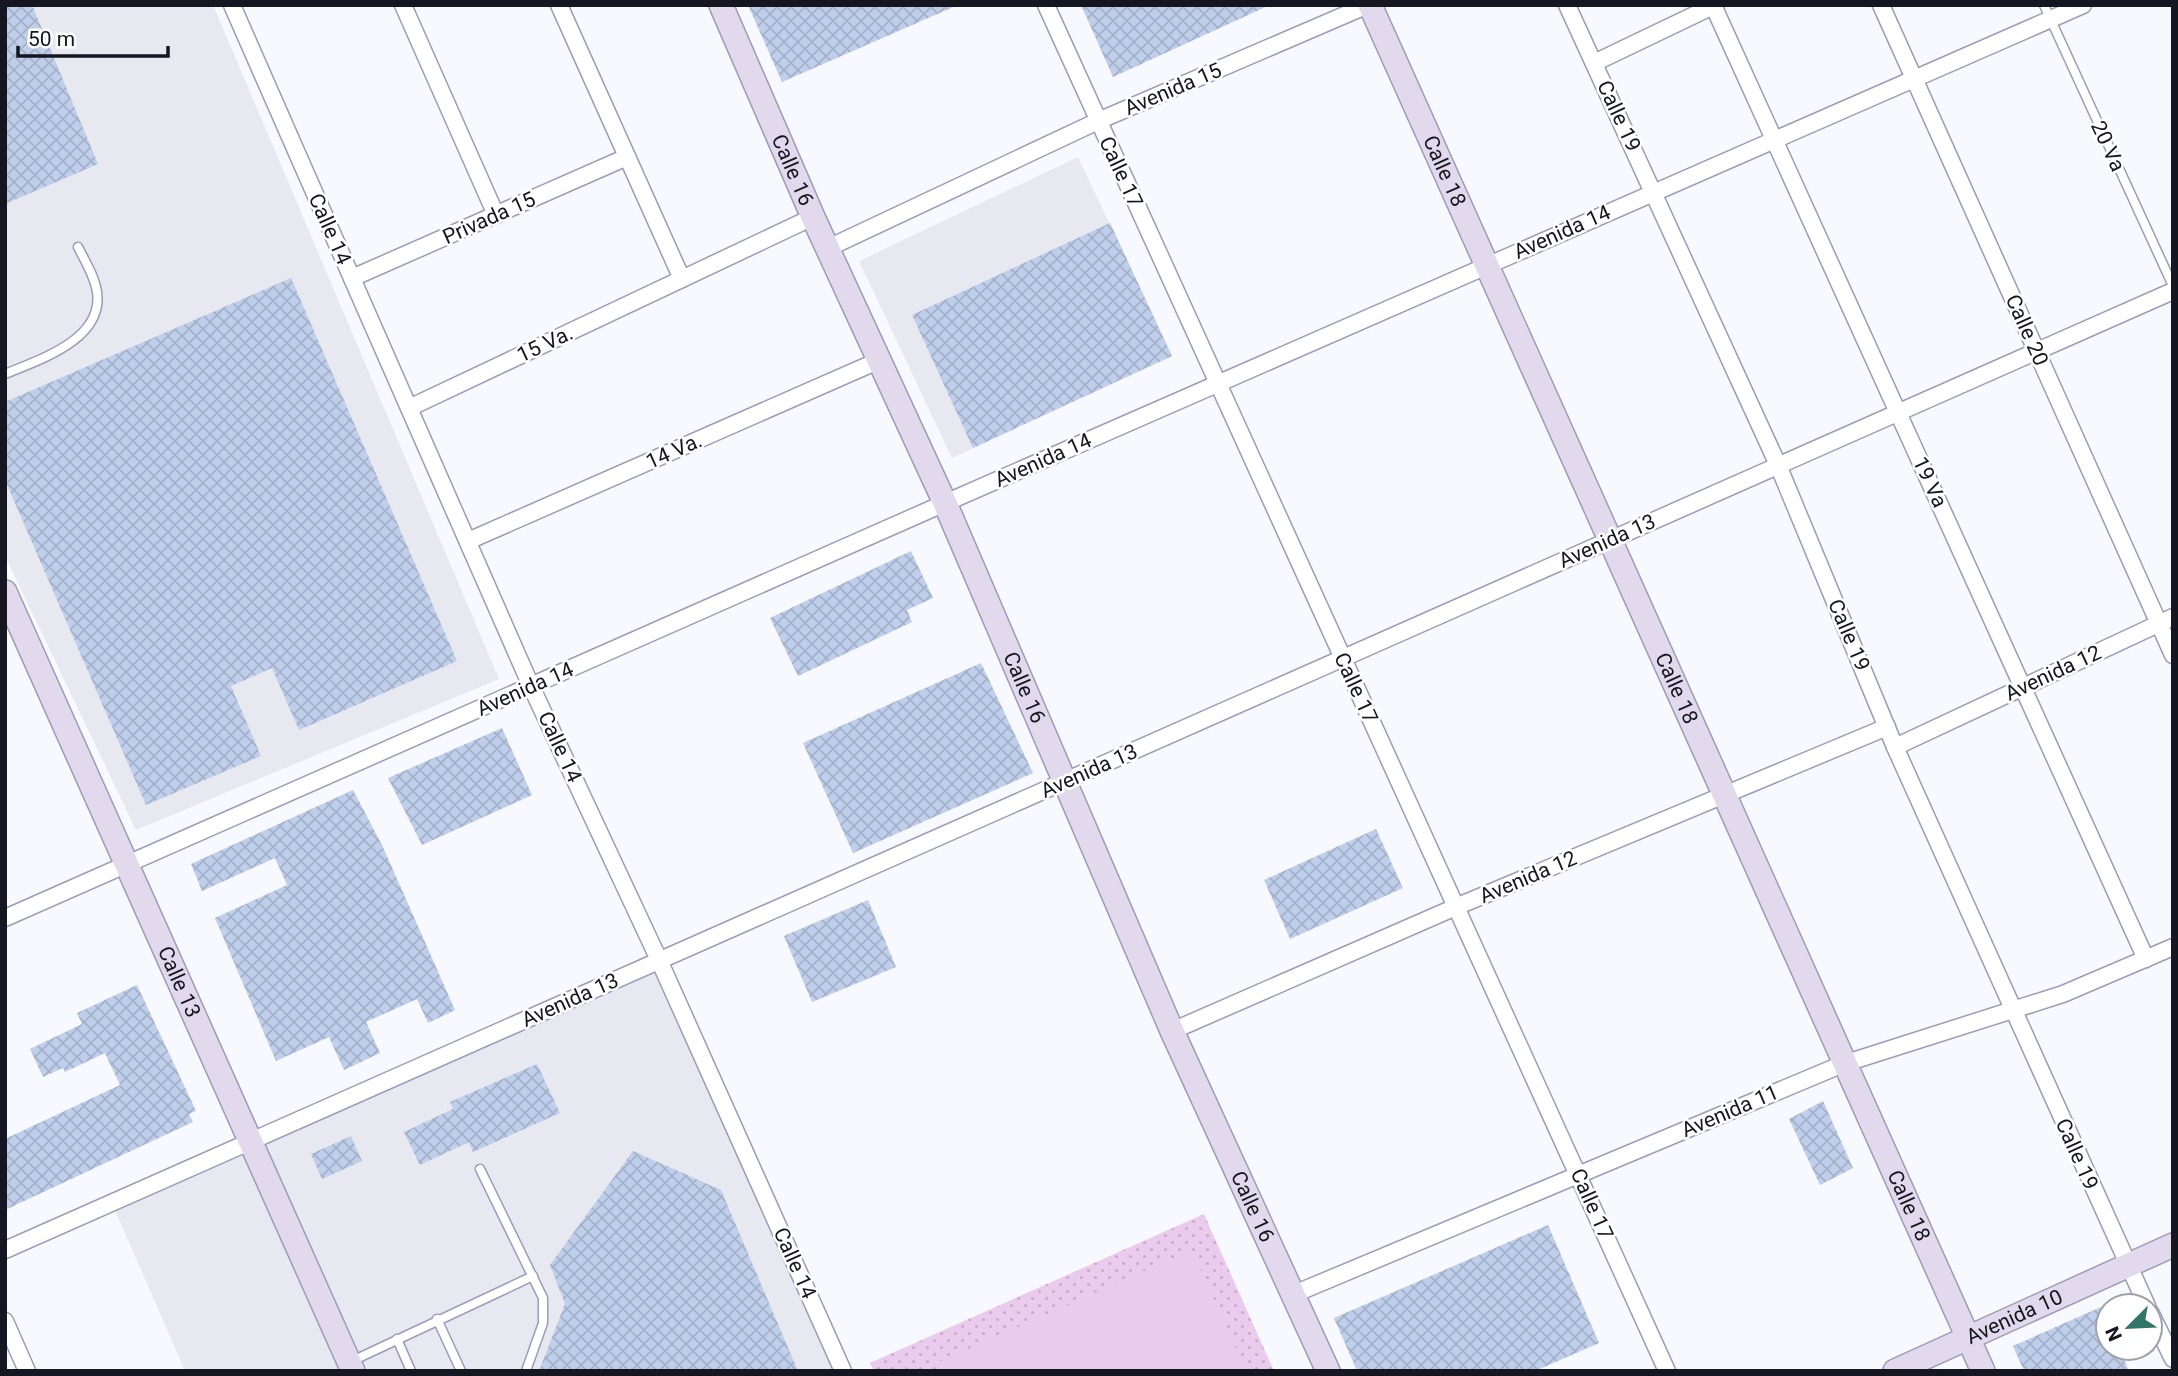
<svg xmlns="http://www.w3.org/2000/svg" width="2178" height="1376" viewBox="0 0 2178 1376" font-family="Roboto,sans-serif">
	<style>
		.built { fill: #e7e8f0 }
		.grass { fill: url(#grass-dots) }
		.garden { fill: #ebcbed }
		.building { fill: url(#building-cross-hatch) }
		.lines { fill: none; stroke-linecap: round; stroke-linejoin: round }
		.lane-casing { stroke: #9b9cba; stroke-width: 11 }
		.street-casing { stroke: #9b9cba; stroke-width: 19 }
		.secondary-casing { stroke: #9b9cba; stroke-width: 26 }
		.lane { stroke: #fff; stroke-width: 8 }
		.street { stroke: #fff; stroke-width: 16 }
		.secondary { stroke: #e2daec; stroke-width: 23 }
		.labels { text-anchor: middle; dominant-baseline: central; stroke-width: 5; stroke-linejoin: round; paint-order: stroke }
		.street-label { font-size: 21px; fill: #151621; stroke: #fff }
	</style>
	<defs>
		<pattern id="grass-dots" width="8" height="8" patternUnits="userSpaceOnUse" patternTransform="scale(1.75)"><rect width="8" height="8" fill="#ebcbed"/><path d="M2 2h.1M6 6h.1" fill="none" stroke="#c9aecb" stroke-width="1.8" stroke-linecap="round"/></pattern>
		<pattern id="building-cross-hatch" width="8" height="8" patternUnits="userSpaceOnUse" patternTransform="scale(1.75)"><rect width="8" height="8" fill="#bfcfeb"/><path d="M0 0l8 8M0 8l8-8" fill="none" stroke="#a3b1c9"/></pattern>
	</defs>
	<rect width="100%" height="100%" fill="#f8f8ff"/>
	<g class="built">
		<path d="M 5,5 L 213,5 L 499,679 L 136,830 L 5,556 Z"/>
		<path d="M 1078,157 L 1172,356 L 952,458 L 859,261 Z"/>
		<path d="M 659,960 L 843,1371 L 185,1371 L 112,1203 Z"/>
	</g>
	<path class="grass" d="M 1204,1214 L 1274,1371 L 874,1371 L 870,1363 Z"/>
	<path class="garden" d="M 1192,1250 L 1246,1371 L 941,1371 L 937,1363 Z"/>
	<g class="building">
		<path d="M 5,5 L 32,5 L 98,164 L 5,204 Z"/>
		<path d="M 748,5 L 958,5 L 782,82 Z"/>
		<path d="M 1081,5 L 1270,5 L 1113,77 Z"/>
		<path d="M 1110,223 L 1172,356 L 973,448 L 912,315 Z"/>
		<path d="M 291,278 L 457,661 L 299,730 L 272,668 L 231,686 L 261,756 L 146,805 L 5,480 L 5,402 Z"/>
		<path d="M 911,551 L 933,598 L 907,610 L 912,622 L 798,676 L 770,618 Z"/>
		<path d="M 981,663 L 1033,773 L 853,853 L 803,743 Z"/>
		<path d="M 502,728 L 532,795 L 422,845 L 388,778 Z"/>
		<path d="M 353,790 L 382,845 L 455,1010 L 428,1023 L 417,999 L 366,1022 L 380,1053 L 344,1070 L 329,1037 L 276,1061 L 215,918 L 287,885 L 275,858 L 202,891 L 191,864 Z"/>
		<path d="M 1376,829 L 1403,888 L 1290,939 L 1264,880 Z"/>
		<path d="M 868,900 L 896,967 L 812,1002 L 784,936 Z"/>
		<path d="M 137,985 L 196,1111 L 189,1114 L 193,1122 L 5,1210 L 5,1139 L 120,1085 L 105,1053 L 65,1072 L 63,1068 L 43,1077 L 30,1049 L 82,1024 L 77,1013 Z"/>
		<path d="M 537,1064 L 560,1113 L 473,1152 L 469,1142 L 420,1165 L 404,1132 L 453,1109 L 450,1102 Z"/>
		<path d="M 1823,1101 L 1853,1168 L 1820,1185 L 1789,1119 Z"/>
		<path d="M 351,1136 L 362,1161 L 322,1179 L 311,1154 Z"/>
		<path d="M 633,1151 L 721,1190 L 798,1371 L 539,1371 L 565,1304 L 550,1265 Z"/>
		<path d="M 1548,1225 L 1599,1343 L 1535,1371 L 1357,1371 L 1334,1318 Z"/>
		<path d="M 2101,1307 L 2108,1323 L 2108,1348 L 2119,1348 L 2129,1371 L 2024,1371 L 2013,1346 Z"/>
	</g>
	<g class="lines">
		<defs>
			<g id="lane">
				<path d="M 2044,5 L 2173,286"/>
				<path d="M 5,374 C 38,360 104,340 97,292 C 95,277 85,261 78,247"/>
				<path d="M 480,1169 L 543,1298 L 543,1323 L 526,1371"/>
				<path d="M 437,1319 L 461,1371"/>
				<path d="M 397,1339 L 411,1371"/>
				<path d="M 352,1361 L 533,1276"/>
			</g>
			<g id="street">
				<path d="M 232,5 L 531,686 L 659,960 L 843,1371"/>
				<path d="M 403,5 L 496,215"/>
				<path d="M 559,5 L 682,279"/>
				<path d="M 1046,5 L 1667,1371"/>
				<path d="M 1567,5 L 1778,465 L 1895,747 L 2147,1306"/>
				<path d="M 1713,5 L 2146,959"/>
				<path d="M 1881,5 L 2173,655"/>
				<path d="M 1594,63 L 1713,6"/>
				<path d="M 828,248 L 1098,121 L 1368,5"/>
				<path d="M 352,278 L 627,157"/>
				<path d="M 409,408 L 813,217"/>
				<path d="M 468,541 L 880,360"/>
				<path d="M 1895,747 L 2173,617"/>
				<path d="M 5,918 L 945,503 L 2083,5"/>
				<path d="M 1172,1031 L 1458,906 L 1887,727"/>
				<path d="M 5,1250 L 2173,291"/>
				<path d="M 1294,1294 L 1843,1064 L 2063,994 L 2173,947"/>
				<path d="M 2150,1312 L 2173,1359"/>
				<path d="M 5,1321 L 27,1371"/>
			</g>
			<g id="secondary">
				<path id="s1" d="M 721,5 L 813,217 L 945,503 L 1172,1031 L 1328,1371"/>
				<path id="s2" d="M 1370,5 L 1983,1371"/>
				<path id="s3" d="M 5,592 L 353,1371"/>
				<path id="s4" d="M 1895,1371 L 2173,1245"/>
			</g>
		</defs>
		<use href="#lane" class="lane-casing"/>
		<use href="#street" class="street-casing"/>
		<use href="#secondary" class="secondary-casing"/>
		<use href="#lane" class="lane"/>
		<use href="#street" class="street"/>
		<use href="#secondary" class="secondary"/>
	</g>
	<g class="labels">
		<g class="street-label">
			<text transform="translate(1173 89) rotate(-23)">Avenida 15</text>
			<text transform="translate(1619 116) rotate(65)">Calle 19</text>
			<text transform="translate(2108 146) rotate(65)">20 Va</text>
			<text stroke="none"><textPath href="#s1" startOffset="180">Calle 16</textPath></text>
			<text stroke="none"><textPath href="#s2" startOffset="182">Calle 18</textPath></text>
			<text transform="translate(1121 172) rotate(65)">Calle 17</text>
			<text transform="translate(489 218) rotate(-24)">Privada 15</text>
			<text transform="translate(330 229) rotate(66)">Calle 14</text>
			<text transform="translate(1562 232) rotate(-24)">Avenida 14</text>
			<text transform="translate(2027 330) rotate(66)">Calle 20</text>
			<text transform="translate(545 344) rotate(-25)">15 Va.</text>
			<text transform="translate(674 451) rotate(-24)">14 Va.</text>
			<text transform="translate(1043 460) rotate(-24)">Avenida 14</text>
			<text transform="translate(1930 482) rotate(65)">19 Va</text>
			<text transform="translate(1607 541) rotate(-24)">Avenida 13</text>
			<text transform="translate(1849 635) rotate(67)">Calle 19</text>
			<text transform="translate(2053 673) rotate(-25)">Avenida 12</text>
			<text stroke="none"><textPath href="#s1" startOffset="747">Calle 16</textPath></text>
			<text transform="translate(1356 688) rotate(65)">Calle 17</text>
			<text stroke="none"><textPath href="#s2" startOffset="749">Calle 18</textPath></text>
			<text transform="translate(525 689) rotate(-24)">Avenida 14</text>
			<text transform="translate(560 747) rotate(65)">Calle 14</text>
			<text transform="translate(1089 771) rotate(-24)">Avenida 13</text>
			<text transform="translate(1528 877) rotate(-23)">Avenida 12</text>
			<text stroke="none"><textPath href="#s3" startOffset="427">Calle 13</textPath></text>
			<text transform="translate(570 1000) rotate(-24)">Avenida 13</text>
			<text transform="translate(1730 1111) rotate(-23)">Avenida 11</text>
			<text transform="translate(2077 1154) rotate(66)">Calle 19</text>
			<text transform="translate(1592 1204) rotate(66)">Calle 17</text>
			<text stroke="none"><textPath href="#s2" startOffset="1316">Calle 18</textPath></text>
			<text stroke="none"><textPath href="#s1" startOffset="1314">Calle 16</textPath></text>
			<text transform="translate(795 1263) rotate(66)">Calle 14</text>
			<text stroke="none"><textPath href="#s4" startOffset="131">Avenida 10</textPath></text>
		</g>
	</g>
	<rect width="2178" height="1376" fill="none" stroke="#151621" stroke-width="14"/>
	<g transform="translate(2129 1327) rotate(246)"><circle r="33" fill="#ffffff" stroke="#a1a2a6" stroke-width="2"/>
	<path d="M0-5L12 26L0 18L-12 26Z" fill="#327669"/>
	<text y="-10" font-size="19" font-weight="bold" text-anchor="middle" fill="#151621">N</text>
	</g>
	<path d="M18 46v10h150v-10" fill="none" stroke="#151621" stroke-width="3.5"/>
	<text x="28" y="46" font-size="21" fill="#151621" stroke="#ffffff" stroke-width="5" paint-order="stroke">50 m</text>
</svg>
